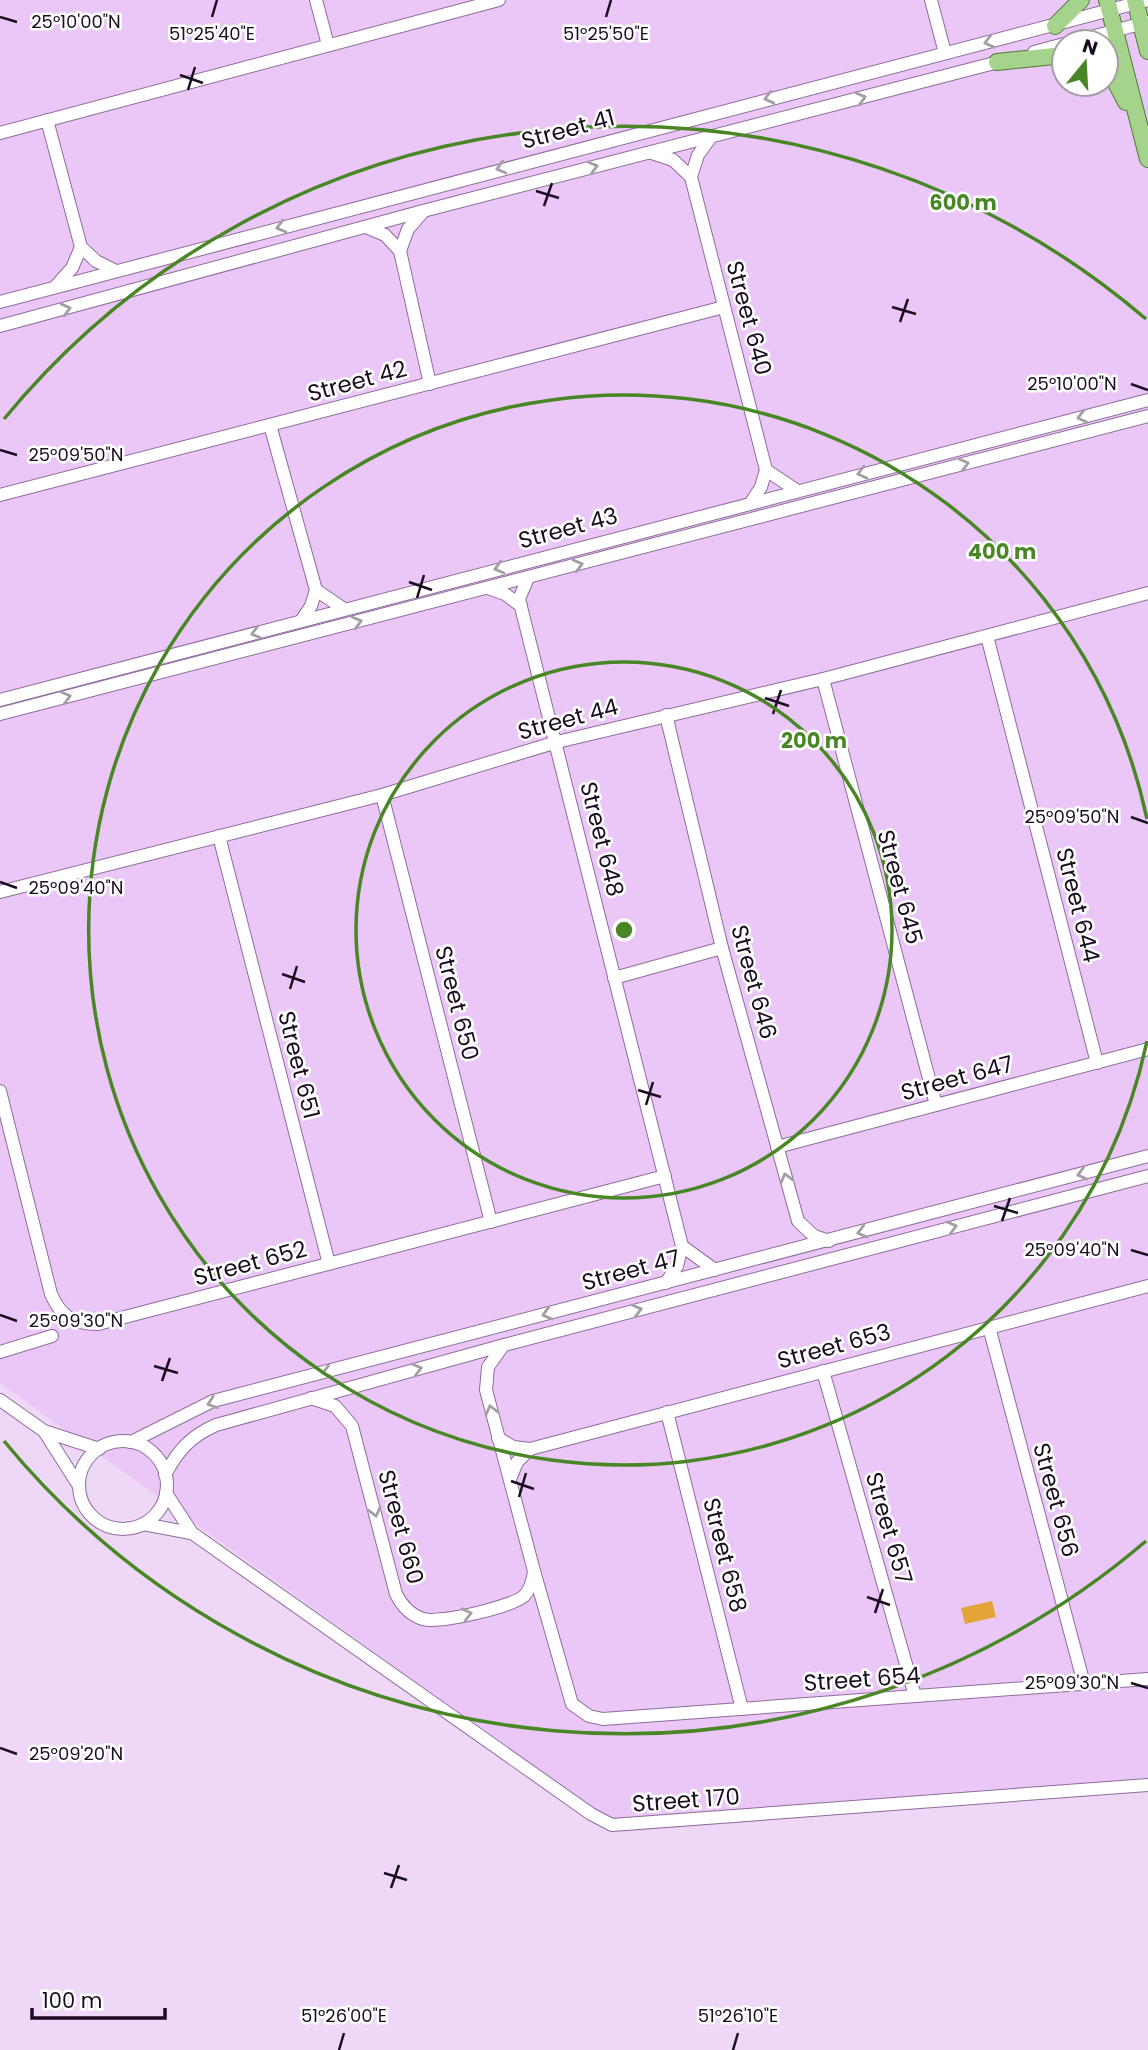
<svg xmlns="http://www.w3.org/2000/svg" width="1148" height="2050" viewBox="0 0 1148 2050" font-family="Poppins,sans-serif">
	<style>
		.built { fill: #eac7f7; fill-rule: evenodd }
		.green { fill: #e4a437 }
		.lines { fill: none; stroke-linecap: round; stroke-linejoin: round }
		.minor-casing { stroke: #906c9d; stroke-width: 14 }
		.major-casing { stroke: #4e7b35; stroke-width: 18 }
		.minor { stroke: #fff; stroke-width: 12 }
		.major { stroke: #a6d38c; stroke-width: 16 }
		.oneway { stroke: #a49ea6 }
		.ticks { fill: none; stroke: #1b0d20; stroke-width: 2.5 }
		.ring { fill: none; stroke: #498726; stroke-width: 3.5 }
		.labels { text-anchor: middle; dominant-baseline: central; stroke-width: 5; stroke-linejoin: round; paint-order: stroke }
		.street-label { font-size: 23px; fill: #1b0d20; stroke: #fff }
		.ticks-label { font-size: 18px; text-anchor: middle; fill: #1b0d20; stroke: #fff; stroke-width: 5; stroke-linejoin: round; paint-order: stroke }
		.centre { fill: #498726; stroke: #fff; stroke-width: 3.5 }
		.ring-label { font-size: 21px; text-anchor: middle; font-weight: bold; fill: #498726; stroke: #fff; stroke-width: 5; stroke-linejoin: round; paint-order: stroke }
	</style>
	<rect width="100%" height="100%" fill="#efd7f8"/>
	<path class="built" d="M 0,0 L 1148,0 L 1148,1790 L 624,1832 L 0,1383 ZM 1064,42 L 1106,42 L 1106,84 L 1064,84 Z"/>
	<path class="green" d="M 992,1601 L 996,1617 L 965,1624 L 961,1608 Z"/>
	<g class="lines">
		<defs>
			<g id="minor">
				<path d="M 316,0 L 328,45"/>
				<path d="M 931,0 L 945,53"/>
				<path d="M 1073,42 L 1147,22"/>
				<path d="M 1034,52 L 1064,44"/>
				<path d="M 47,120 L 81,247 L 96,261 L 116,271"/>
				<path d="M 0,133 L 499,0"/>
				<path d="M 652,153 L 673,160 L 691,177 L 766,470 L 761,487 L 752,501"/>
				<path d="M 691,177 L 698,155 L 711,137"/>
				<path d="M 366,227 L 385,235 L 400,251 L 430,384"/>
				<path d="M 400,251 L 408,229 L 422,213"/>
				<path d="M 56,286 L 72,268 L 81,247"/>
				<path d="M 0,302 L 1148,0"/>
				<path d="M 0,326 L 423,211 L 1006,60"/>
				<path d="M 270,425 L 316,590 L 311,606 L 301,621"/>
				<path d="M 766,470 L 796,490"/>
				<path d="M 0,495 L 724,307"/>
				<path d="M 528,578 L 519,599 L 682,1246 L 677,1266 L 666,1283"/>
				<path d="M 488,588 L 505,594 L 521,606"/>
				<path d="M 316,590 L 344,609"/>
				<path d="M 987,636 L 1097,1063"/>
				<path d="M 823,679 L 936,1105"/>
				<path d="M 0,700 L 1148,400"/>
				<path d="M 0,714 L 1148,416"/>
				<path d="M 666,715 L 722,948 L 798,1221 L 814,1236 L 829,1241"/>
				<path d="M 382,795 L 491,1222"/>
				<path d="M 219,836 L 329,1264"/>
				<path d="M 0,892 L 382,795 L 557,742 L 823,679 L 1148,593"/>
				<path d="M 614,978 L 722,948"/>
				<path d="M 0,1091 L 51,1294 C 61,1317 73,1324 98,1324 L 665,1176"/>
				<path d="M 777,1147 L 1148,1049"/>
				<path d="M 682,1246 L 715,1270"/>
				<path d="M 989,1327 L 1084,1684"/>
				<path d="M 0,1352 L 52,1336"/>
				<path d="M 823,1371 L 915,1696"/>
				<path d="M 311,1398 L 335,1406 L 352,1426 L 396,1594 C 402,1606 410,1615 423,1619 C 439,1624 511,1607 524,1596 C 531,1589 533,1579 534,1571 L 486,1390 L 488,1367 L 503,1346"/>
				<path d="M 0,1400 L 44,1431 L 99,1449"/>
				<path d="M 667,1412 L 742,1709"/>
				<path d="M 44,1431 L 79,1486"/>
				<path d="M 498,1438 L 513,1447 L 530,1449 L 1148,1286"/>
				<circle cx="123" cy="1485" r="44"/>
				<path d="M 131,1442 L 213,1401 L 1148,1156"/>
				<path d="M 165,1475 C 178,1450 191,1436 216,1425 L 504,1345 L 1148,1176"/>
				<path d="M 510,1479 L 517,1462 L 530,1449"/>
				<path d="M 166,1493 L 192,1533 L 591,1814 L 612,1825 L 1148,1785"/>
				<path d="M 143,1524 L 191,1533"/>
				<path d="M 534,1571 L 572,1704 L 589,1716 L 603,1719 L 1148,1679"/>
			</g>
			<g id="major">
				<path d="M 1107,0 L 1148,159"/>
				<path d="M 1135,0 L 1148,51"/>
				<path d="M 1055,26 L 1081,0"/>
				<path d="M 997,62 L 1064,55"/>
				<path d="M 1106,64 L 1126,102"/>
			</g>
		</defs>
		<use href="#minor" class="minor-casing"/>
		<use href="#major" class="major-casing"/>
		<use href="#minor" class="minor"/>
		<use href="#major" class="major"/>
	</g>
	<defs><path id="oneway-chevron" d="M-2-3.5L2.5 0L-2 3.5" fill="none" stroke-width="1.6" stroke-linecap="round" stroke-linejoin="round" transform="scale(1.75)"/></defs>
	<g class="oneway">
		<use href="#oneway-chevron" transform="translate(989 42) rotate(166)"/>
		<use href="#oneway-chevron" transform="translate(769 98) rotate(166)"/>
		<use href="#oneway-chevron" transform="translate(861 98) rotate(-15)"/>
		<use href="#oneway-chevron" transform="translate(593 167) rotate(-15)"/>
		<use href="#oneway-chevron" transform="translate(501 168) rotate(165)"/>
		<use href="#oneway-chevron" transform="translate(281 227) rotate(165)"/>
		<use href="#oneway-chevron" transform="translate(66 309) rotate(-14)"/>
		<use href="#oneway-chevron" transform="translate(1082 417) rotate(166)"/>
		<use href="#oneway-chevron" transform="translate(964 464) rotate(-15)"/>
		<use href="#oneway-chevron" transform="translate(862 473) rotate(166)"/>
		<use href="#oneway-chevron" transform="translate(578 565) rotate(-15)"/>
		<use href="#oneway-chevron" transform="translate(499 568) rotate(165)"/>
		<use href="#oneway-chevron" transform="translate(357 622) rotate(-15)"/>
		<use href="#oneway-chevron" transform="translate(256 633) rotate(165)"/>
		<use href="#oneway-chevron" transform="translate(66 697) rotate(-15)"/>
		<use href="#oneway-chevron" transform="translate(1082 1174) rotate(165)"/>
		<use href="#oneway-chevron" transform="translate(786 1178) rotate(-105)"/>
		<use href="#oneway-chevron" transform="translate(952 1227) rotate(-15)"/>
		<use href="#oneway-chevron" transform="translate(862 1232) rotate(165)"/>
		<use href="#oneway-chevron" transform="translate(637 1310) rotate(-15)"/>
		<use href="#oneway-chevron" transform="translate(547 1314) rotate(165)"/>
		<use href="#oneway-chevron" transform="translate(417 1369) rotate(-15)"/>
		<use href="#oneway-chevron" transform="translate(327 1372) rotate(165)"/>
		<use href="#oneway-chevron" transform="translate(212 1403) rotate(161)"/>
		<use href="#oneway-chevron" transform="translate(491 1410) rotate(-104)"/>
		<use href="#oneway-chevron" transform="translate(375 1512) rotate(75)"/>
		<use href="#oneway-chevron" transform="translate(467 1614) rotate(-14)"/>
	</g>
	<path class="ticks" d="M 0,17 L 17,22M 212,17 L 217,0M 606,17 L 611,0M 180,75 L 203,83M 188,90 L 195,67M 536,191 L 559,198M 544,206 L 552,183M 892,307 L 916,314M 900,322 L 908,299M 1131,384 L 1148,390M 0,450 L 17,455M 409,582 L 432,590M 417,598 L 424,575M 765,698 L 789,706M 773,714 L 781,690M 1131,817 L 1148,823M 0,882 L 17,888M 282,974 L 305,982M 290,989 L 297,966M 638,1090 L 661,1097M 646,1105 L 653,1082M 994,1206 L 1018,1213M 1002,1221 L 1010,1198M 1131,1250 L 1148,1255M 0,1315 L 17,1321M 154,1366 L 178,1373M 162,1381 L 170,1358M 511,1481 L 534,1489M 519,1497 L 526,1473M 867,1597 L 890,1605M 875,1613 L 883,1589M 1131,1683 L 1148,1688M 0,1748 L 17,1754M 384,1873 L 407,1880M 391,1888 L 399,1865M 339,2050 L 344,2033M 733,2050 L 738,2033"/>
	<g class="ring">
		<circle cx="624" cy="930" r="268"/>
		<path d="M1147 1041A535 535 0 1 1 1147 819"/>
		<path d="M1146 1541A803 803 0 0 1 4 1441M4 419A803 803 0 0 1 1146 319"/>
	</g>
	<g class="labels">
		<g class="street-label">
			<text transform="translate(568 129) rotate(-15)">Street 41</text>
			<text transform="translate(749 318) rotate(75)">Street 640</text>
			<text transform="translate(357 381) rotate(-15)">Street 42</text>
			<text transform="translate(568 528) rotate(-15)">Street 43</text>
			<text transform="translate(568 719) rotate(-15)">Street 44</text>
			<text transform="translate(602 839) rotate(76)">Street 648</text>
			<text transform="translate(900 887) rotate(75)">Street 645</text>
			<text transform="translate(1078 905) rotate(76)">Street 644</text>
			<text transform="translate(754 982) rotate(75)">Street 646</text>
			<text transform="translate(457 1003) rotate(76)">Street 650</text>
			<text transform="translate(299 1065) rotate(76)">Street 651</text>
			<text transform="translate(957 1078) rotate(-15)">Street 647</text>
			<text transform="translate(250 1263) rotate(-15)">Street 652</text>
			<text transform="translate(631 1270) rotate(-15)">Street 47</text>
			<text transform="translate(834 1346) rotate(-15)">Street 653</text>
			<text transform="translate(1056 1500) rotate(75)">Street 656</text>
			<text transform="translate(401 1527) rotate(75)">Street 660</text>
			<text transform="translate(889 1528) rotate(74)">Street 657</text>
			<text transform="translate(725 1555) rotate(76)">Street 658</text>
			<text transform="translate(862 1679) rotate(-4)">Street 654</text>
			<text transform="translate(686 1800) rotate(-4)">Street 170</text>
		</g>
	</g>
	<g class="ticks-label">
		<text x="76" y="28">25°10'00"N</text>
		<text x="212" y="40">51°25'40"E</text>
		<text x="606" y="40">51°25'50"E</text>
		<text x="1072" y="390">25°10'00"N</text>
		<text x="76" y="461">25°09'50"N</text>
		<text x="1072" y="823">25°09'50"N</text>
		<text x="76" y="894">25°09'40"N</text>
		<text x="1072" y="1256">25°09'40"N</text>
		<text x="76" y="1327">25°09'30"N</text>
		<text x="1072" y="1689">25°09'30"N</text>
		<text x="76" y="1760">25°09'20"N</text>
		<text x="344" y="2022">51°26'00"E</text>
		<text x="738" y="2022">51°26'10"E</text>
	</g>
	<circle cx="624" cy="930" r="10" class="centre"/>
	<g class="ring-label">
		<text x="963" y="210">600 m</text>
		<text x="1002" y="559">400 m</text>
		<text x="814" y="748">200 m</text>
	</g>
	<g transform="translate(1085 63) rotate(18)"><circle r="33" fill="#ffffff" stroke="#a49ea6" stroke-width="2"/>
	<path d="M0-5L12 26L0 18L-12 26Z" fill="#498726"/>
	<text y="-10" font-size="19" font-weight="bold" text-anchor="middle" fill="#1b0d20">N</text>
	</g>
	<path d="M32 2008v10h133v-10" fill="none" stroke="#1b0d20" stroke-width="3.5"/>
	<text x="42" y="2008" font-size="21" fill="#1b0d20" stroke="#ffffff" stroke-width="5" paint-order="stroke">100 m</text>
</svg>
